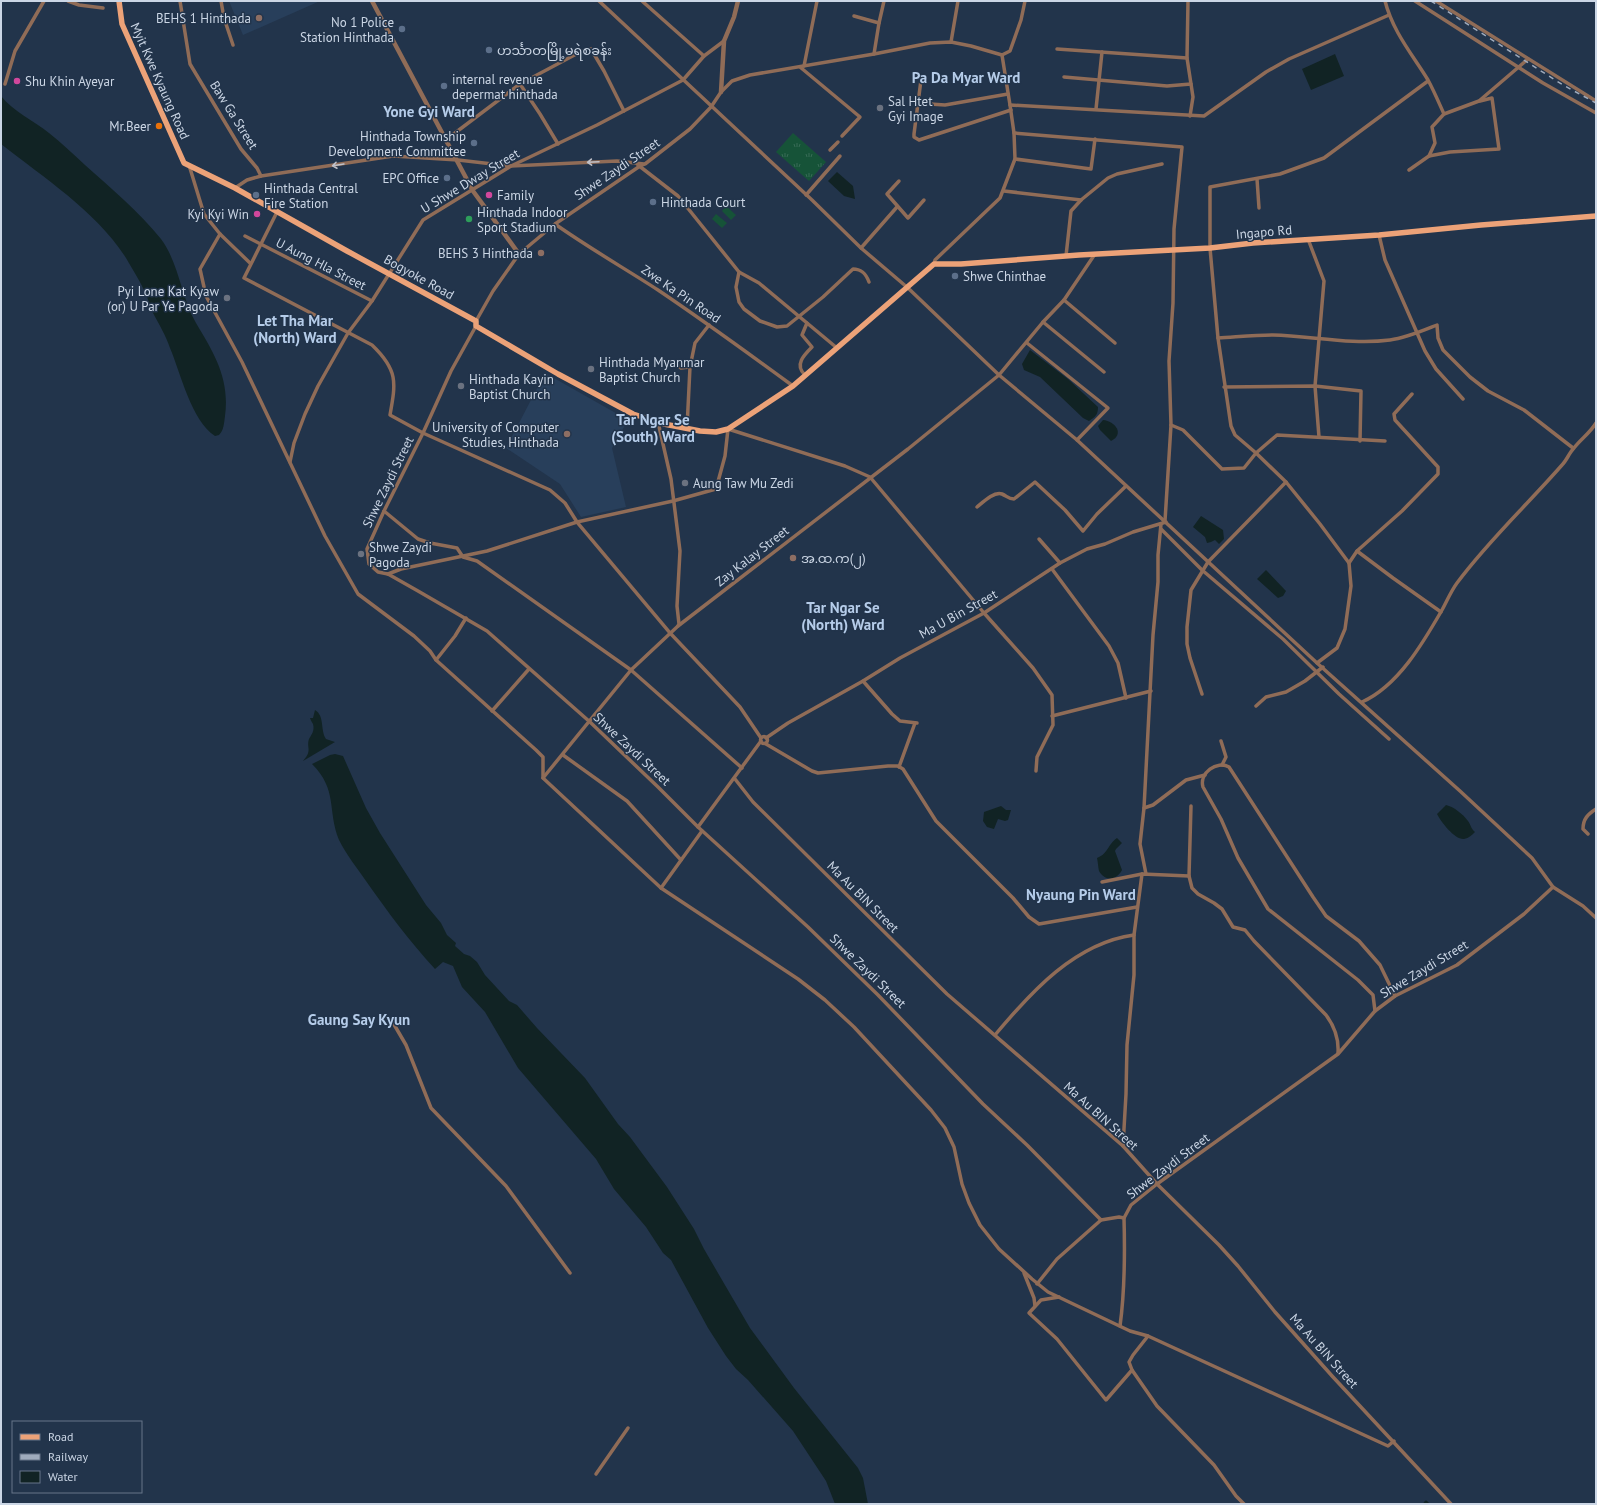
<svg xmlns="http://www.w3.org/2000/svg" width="1597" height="1505" viewBox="0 0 1597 1505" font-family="'PT Sans','Noto Sans Myanmar',sans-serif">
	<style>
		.built { fill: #283f5b }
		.park { fill: url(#park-tufts) }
		.pitch { fill: #165338 }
		.water { fill: #112324 }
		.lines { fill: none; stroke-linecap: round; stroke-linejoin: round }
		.canal { stroke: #112324; stroke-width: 4.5 }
		.minor { stroke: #906c57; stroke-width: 3.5 }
		.tertiary { stroke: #906c57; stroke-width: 4.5 }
		.primary { stroke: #eca278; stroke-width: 5.5 }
		.rail { stroke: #9fabbd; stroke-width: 1.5; stroke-dasharray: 5 5; stroke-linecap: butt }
		.oneway { stroke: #bfc1c9 }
		.education-dot { fill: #8d6e63; stroke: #22344b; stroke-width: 1.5 }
		.service-dot { fill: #5c6f8a; stroke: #22344b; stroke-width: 1.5 }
		.hotel-dot { fill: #d1479c; stroke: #22344b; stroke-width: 1.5 }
		.worship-dot { fill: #6b7280; stroke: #22344b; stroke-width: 1.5 }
		.food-dot { fill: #e8710a; stroke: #22344b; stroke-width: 1.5 }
		.leisure-dot { fill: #2e9e5b; stroke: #22344b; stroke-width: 1.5 }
		.labels { text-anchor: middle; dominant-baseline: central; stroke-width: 3; stroke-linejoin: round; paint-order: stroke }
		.poi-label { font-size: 13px; fill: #cbd6e5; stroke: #22344b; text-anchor: start }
		.street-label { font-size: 13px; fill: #cbd6e5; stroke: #22344b }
		.quarter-label { font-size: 15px; font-weight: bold; fill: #b5cce9; stroke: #22344b }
	</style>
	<defs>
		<pattern id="park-tufts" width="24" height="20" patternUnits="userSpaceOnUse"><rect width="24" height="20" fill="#165338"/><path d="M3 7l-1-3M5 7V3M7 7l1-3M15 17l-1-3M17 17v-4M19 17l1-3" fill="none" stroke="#376b55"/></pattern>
	</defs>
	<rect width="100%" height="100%" fill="#22344b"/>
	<g class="built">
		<path d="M 229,1 L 320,1 L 243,35 Z"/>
		<path d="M 545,373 L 628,420 L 612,448 L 626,507 L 581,517 L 560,484 L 506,448 Z"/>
	</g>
	<path class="park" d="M 793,133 L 826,162 L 809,181 L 776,152 Z"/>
	<g class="pitch">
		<path d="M 726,206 L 736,215 L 731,220 L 722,211 Z"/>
		<path d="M 716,214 L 727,223 L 722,228 L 712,219 Z"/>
	</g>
	<g class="water">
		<path d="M 1335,54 L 1344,76 L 1311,90 L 1302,69 Z"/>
		<path d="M 1,96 C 13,111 34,121 49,133 C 62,143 73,154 85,165 C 111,188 139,212 161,239 C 179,263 181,297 196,323 C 214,353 230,379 225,416 C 224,423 224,430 219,435 L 215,436 C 191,420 181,374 170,348 C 166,336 159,324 153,313 C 149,305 148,297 144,290 C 139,279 132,269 126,258 C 96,211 44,178 1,144 Z"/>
		<path d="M 837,172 L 853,186 L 855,199 L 844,196 L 828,181 Z"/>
		<path d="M 1030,350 L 1068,379 L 1098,407 C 1098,415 1095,417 1089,421 L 1083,418 L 1040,377 L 1024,370 L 1022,364 Z"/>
		<path d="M 1103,420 C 1115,421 1125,434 1111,441 L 1100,430 L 1098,426 Z"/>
		<path d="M 1201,516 L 1223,530 L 1224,539 L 1219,544 L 1215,540 L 1211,542 L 1207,543 L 1205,537 L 1193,527 Z"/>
		<path d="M 1266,570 L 1286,591 L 1283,596 L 1278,598 L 1257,579 Z"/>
		<path d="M 315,710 C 325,716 320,730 326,739 L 335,742 L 303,761 C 313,750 306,748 309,739 C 311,735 315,731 313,724 C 312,722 311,721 310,718 L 313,718 Z"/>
		<path d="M 335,754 L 343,756 L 366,808 L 380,833 L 426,905 L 441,923 L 447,935 L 456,943 L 455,946 L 464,954 L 470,956 L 477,962 L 485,975 L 509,1001 L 517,1005 L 537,1028 L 585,1078 L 618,1124 L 630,1137 L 667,1187 L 694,1229 L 704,1249 L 750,1328 L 794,1388 L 858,1468 L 863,1478 L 868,1504 L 835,1504 L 826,1481 L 793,1431 L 748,1380 L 736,1369 L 726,1356 L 708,1328 L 671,1260 L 663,1253 L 646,1227 L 614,1189 L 596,1159 L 518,1068 L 485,1012 L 462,987 L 453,966 L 443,962 L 435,969 C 410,942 387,911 366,881 C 357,868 346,854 339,840 C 327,810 338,790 312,764 L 330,755 Z"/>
		<path d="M 1446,805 C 1454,807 1463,814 1468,821 C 1471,825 1471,829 1475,832 C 1472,835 1469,838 1464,839 C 1455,840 1441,822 1437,814 Z"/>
		<path d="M 1001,806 L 1006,810 L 1011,810 L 1008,820 L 1005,821 L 998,819 L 994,829 L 987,827 L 983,821 L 984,812 Z"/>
		<path d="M 1117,838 L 1122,843 L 1116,849 L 1115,851 L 1122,870 C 1117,880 1105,882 1099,871 C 1098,867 1098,862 1097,858 C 1109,853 1107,845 1117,838 Z"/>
	</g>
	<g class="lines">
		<path class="canal" d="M 1426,1503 L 1427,1504"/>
		<g class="minor">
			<path d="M 68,1 L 79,5 L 103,8"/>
			<path d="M 180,1 L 190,64 L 241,149 L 257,168 L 261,176"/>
			<path d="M 221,1 L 224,18 L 233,45"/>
			<path d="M 599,1 L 812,200 L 861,248 L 908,288 L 999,375 L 1077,440 L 1317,663 L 1460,791 L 1532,858 L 1553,887 L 1583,906 L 1596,918"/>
			<path d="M 642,1 L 704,56"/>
			<path d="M 1188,1 L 1187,58 L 1193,97 L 1190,116"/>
			<path d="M 1385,1 C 1393,32 1412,54 1428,80 C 1434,91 1439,103 1444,114"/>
			<path d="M 1415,1 L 1543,83 L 1596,113"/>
			<path d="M 1436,1 L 1596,101"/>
			<path d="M 854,16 L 879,23"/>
			<path d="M 951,42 L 958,1"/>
			<path d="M 1057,49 L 1187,58"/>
			<path d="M 874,54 L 879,23 L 884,1"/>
			<path d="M 1002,55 L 1010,51 L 1021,20 L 1025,1"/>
			<path d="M 804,66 L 817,1"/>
			<path d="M 800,67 L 860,117 L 842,136"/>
			<path d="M 1064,77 L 1167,86 L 1191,84"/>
			<path d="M 921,80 L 914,134 L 914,137 L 919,140 L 1011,110"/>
			<path d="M 5,84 L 15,51 L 44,1"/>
			<path d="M 520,84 L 582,51 L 591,49 L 604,71 L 624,111"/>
			<path d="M 930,104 L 945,105 L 1008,94"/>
			<path d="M 1010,105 L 1204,116 L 1266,72 L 1289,59 L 1389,15"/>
			<path d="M 1096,109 L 1102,52"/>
			<path d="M 1014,133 L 1182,147 L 1174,229 L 1173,303 L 1169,361 L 1171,425 L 1165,521"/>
			<path d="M 447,139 L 520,84 L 540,114 L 558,144"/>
			<path d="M 830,150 L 838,142"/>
			<path d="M 1429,156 L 1450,152 L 1499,149 L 1492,98 L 1480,101"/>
			<path d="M 1015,159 L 1091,169 L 1095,139"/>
			<path d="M 189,165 L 204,214 L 220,234 L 250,263"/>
			<path d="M 638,165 L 678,196 L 739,272 L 759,283 L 837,348"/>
			<path d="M 1409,170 L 1429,156 L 1435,143 L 1432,127 L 1444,114 L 1479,101 L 1528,59"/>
			<path d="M 1257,179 L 1259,208"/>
			<path d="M 899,181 L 887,194 L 908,218 L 924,200"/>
			<path d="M 235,188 L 247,180 L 261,176 L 393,156 L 458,160 L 511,166 L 617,161 L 644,164"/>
			<path d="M 1004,191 L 1081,200"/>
			<path d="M 806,195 L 840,156"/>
			<path d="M 277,212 L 244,278 L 372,345 C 398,370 396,382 390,415 L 423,433 L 550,490 L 565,503 L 577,522 L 671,634 L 740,707 L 761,738"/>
			<path d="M 555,224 C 589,248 624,268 658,290 C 704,321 748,353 793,386"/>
			<path d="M 220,234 L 200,269 L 206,296 L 242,362 L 325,536 L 358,594 L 414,636 L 430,651 L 436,660 L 536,750 L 543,757 L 543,778 L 661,888 L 798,979 L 825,1000 L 854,1027 L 931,1110 L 945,1128 L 954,1147 L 962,1184 L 969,1203 L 980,1225 L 999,1249 L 1032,1279 L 1048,1292 L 1130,1331 L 1148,1336 L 1388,1446 L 1394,1441"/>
			<path d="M 1379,235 L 1385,260 L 1425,351 L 1436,369 L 1463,399"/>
			<path d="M 245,236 L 372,301"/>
			<path d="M 1308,239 L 1324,281 L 1315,386 L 1319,437"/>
			<path d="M 861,248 L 897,207"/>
			<path d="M 1066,256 L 1071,211 L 1081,200 L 1108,178 L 1117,174 L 1162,164"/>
			<path d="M 739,272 L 736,287 L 739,302 L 744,309 L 760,321 L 777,327 L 787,326 L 823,297 L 853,269 C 862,269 866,274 869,282"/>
			<path d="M 1064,300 L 1115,343"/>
			<path d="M 476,321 L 493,291 L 519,254 L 555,224 L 640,166 L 645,164 L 690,129 L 711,107 L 721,92 L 732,81 L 750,75 L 874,54 L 930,43 L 951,42 L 971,46 L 1002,55 L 1010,105 L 1014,133 L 1015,159 L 1000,198 L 935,260 L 934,264"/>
			<path d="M 1043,322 L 1064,300 L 1095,254"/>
			<path d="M 476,326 L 451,371 L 423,433 L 384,511 L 367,549 L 369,564 L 378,572 L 388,574 L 418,591 L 487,631 L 590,722 L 658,787 L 698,827 L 808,927 L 878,995 L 983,1104 L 1027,1145 L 1101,1220 L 1119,1217 L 1124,1218 L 1131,1205 L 1157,1184 L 1338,1054 L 1375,1011 L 1395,996 L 1457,965 L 1524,914 L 1553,887"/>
			<path d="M 1218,338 C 1236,337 1255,335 1273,335 C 1312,336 1351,345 1390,340 C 1406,338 1422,331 1437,325 L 1438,338 L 1443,350 L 1470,377 L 1488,391 L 1524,410 L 1573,448"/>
			<path d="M 1027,343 L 1108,408 L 1077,440"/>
			<path d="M 674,363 L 681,368 L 690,367"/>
			<path d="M 805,375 C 794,365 804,355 812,347 L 802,335 L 807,323"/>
			<path d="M 1224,387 L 1315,386 L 1361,391 L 1360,441"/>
			<path d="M 658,422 L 671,479 L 680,551 L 677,606 L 679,624 L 678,626"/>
			<path d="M 1171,425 L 1183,430 L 1222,469 L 1244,468 L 1256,453 L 1277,435 L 1385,441"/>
			<path d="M 687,428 L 690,367 L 695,343 L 709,325"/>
			<path d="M 290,462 L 294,443 L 305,414 L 318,386 L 348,333 L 372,301 L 423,220 L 511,166 L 597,125 L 683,80 L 704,56 L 724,41"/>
			<path d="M 977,507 C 983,502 994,491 1002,494 C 1007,496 1008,499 1014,499 L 1035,482 L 1065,510 L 1083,531 L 1097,514 L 1126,486"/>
			<path d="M 384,511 L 418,539 L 430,543 L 457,548 L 463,557 L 477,561 L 631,670 L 742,768"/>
			<path d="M 1161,524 L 1158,555 L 1158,582 L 1153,635 L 1144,808 L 1153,805 L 1186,780 L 1205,775"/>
			<path d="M 1161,529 L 1202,570 L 1283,639 L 1339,694 L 1389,739"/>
			<path d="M 1039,539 L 1060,563"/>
			<path d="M 1357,551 L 1393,578 L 1441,612"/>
			<path d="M 1349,563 L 1357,551 L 1402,511 L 1438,474 L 1438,467 L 1395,420 L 1394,414 L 1412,394"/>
			<path d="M 1052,569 L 1109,646 L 1118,663 L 1126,698"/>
			<path d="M 388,574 L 401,569 L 487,551 L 577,522 L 673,501 L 716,489 L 725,456 L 728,429 L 845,466 L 870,477 L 984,613 L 1033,668 L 1052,695 L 1053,725 L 1037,757 L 1036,771"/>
			<path d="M 436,660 L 455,636 L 466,618"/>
			<path d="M 1317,663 L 1337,648 L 1345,629 L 1351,586 L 1349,563 L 1320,524 L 1286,482 L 1256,453 L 1235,435 L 1231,426 L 1218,338 L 1210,248 L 1210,187 L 1280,174 L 1324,158 L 1428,81"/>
			<path d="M 863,681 L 892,714 L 900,721 L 917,723"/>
			<path d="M 1202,694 L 1190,658 L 1187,644 L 1187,627 L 1191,590 L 1208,562 L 1286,482"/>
			<path d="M 1362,702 C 1398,686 1423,643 1442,610 C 1447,601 1451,591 1457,583 C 1488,541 1527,505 1562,465 C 1567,460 1569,453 1574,448 C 1581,439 1590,433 1596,423"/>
			<path d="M 1256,706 L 1266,697 L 1286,692 L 1305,681 L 1323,667"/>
			<path d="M 492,711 L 529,669"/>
			<path d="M 1052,716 L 1151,691"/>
			<circle cx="764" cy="740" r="3.5"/>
			<path d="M 766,738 L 788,723 L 863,681 L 900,658 L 984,613 L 1060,563 L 1087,549 L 1105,544 L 1133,532 L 1166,522"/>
			<path d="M 1221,741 L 1226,757 L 1222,765"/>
			<path d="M 766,744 L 812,771 L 818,773 L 888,766 L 898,766 L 903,769 L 936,821 L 1013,898 L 1029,917 L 1039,924 L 1137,907"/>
			<path d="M 563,755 L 627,801 L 681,860"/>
			<path d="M 899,767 L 915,723"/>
			<path d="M 543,778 L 631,670 L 678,626 L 908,449 L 999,375 L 1043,322 L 1104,372"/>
			<path d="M 735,779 L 753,802 L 947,994 L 1123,1146 L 1157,1184 L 1219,1245 L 1238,1266 L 1275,1312 L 1333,1377 L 1451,1504"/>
			<path d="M 1191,806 L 1189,876 L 1192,888 L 1198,894 L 1214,903 L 1222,909 L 1233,927 L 1245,930 L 1254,941 L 1326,1015 C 1335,1027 1339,1038 1338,1053"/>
			<path d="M 1144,808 L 1140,844 L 1146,874"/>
			<path d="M 698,827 L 761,741"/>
			<path d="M 1588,834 L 1583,829 C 1583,819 1588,814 1596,809"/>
			<path d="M 1102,882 L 1142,874 L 1189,876"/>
			<path d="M 661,888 L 702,831"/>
			<path d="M 1375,1011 L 1373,995 L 1358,980 L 1268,909 L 1238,858 L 1221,819 L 1203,787 C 1199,773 1217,760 1229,767 L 1313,897 L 1326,916 L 1359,941 L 1380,965 L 1395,996"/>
			<path d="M 392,1021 L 406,1045 L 431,1108 L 506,1186 L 570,1273"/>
			<path d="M 995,1035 C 1031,992 1075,943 1134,935"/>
			<path d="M 1123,1146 L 1126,1094 L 1127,1045 L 1134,975 L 1134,935 L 1142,874"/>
			<path d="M 1024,1273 L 1034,1298 L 1035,1306"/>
			<path d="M 1037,1284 L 1057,1259 L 1101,1220"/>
			<path d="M 1059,1297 L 1041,1300 L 1029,1313 L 1057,1339 L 1106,1400 L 1132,1370"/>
			<path d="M 1120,1326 C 1125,1290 1125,1254 1124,1218"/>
			<path d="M 1148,1336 L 1133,1355 L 1129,1362 L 1132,1370 L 1157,1406 L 1214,1465 L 1236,1496 L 1244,1504"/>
			<path d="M 596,1474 L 628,1428"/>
		</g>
		<g class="tertiary">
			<path d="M 372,1 L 473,191 L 519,254"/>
			<path d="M 721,92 L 724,41 L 734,17 L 738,1"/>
		</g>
		<path class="primary" d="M 119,1 L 122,24 L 184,163 L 235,188 L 347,251 L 474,320 L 476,321 L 476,326 L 558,374 L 633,414 L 664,424 L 700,431 L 716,432 L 728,429 L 793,386 L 934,264 L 961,264 L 1079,255 L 1210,248 L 1253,243 L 1379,235 L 1481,225 L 1596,216"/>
		<path class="rail" d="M 1431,1 L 1563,85 L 1596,103"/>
	</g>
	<defs><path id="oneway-shaft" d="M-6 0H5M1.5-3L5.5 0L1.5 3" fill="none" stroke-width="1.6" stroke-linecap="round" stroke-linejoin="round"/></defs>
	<g class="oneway">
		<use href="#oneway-shaft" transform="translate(593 162) rotate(177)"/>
		<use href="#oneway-shaft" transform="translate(338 165) rotate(171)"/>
	</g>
	<g class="education-dot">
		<circle cx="259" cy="18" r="4"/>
		<circle cx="541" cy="253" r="4"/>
		<circle cx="567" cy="434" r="4"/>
		<circle cx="793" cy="558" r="4"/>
	</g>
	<g class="service-dot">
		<circle cx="402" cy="29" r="4"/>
		<circle cx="489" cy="50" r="4"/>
		<circle cx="444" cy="86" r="4"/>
		<circle cx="474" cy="143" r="4"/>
		<circle cx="447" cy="178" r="4"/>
		<circle cx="256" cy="195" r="4"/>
		<circle cx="653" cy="202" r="4"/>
		<circle cx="955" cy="276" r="4"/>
	</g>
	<g class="hotel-dot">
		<circle cx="17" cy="81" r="4"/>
		<circle cx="489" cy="195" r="4"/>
		<circle cx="257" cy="214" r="4"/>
	</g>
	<g class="worship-dot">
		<circle cx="880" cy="108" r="4"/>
		<circle cx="227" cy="298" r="4"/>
		<circle cx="591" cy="369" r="4"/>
		<circle cx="461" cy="386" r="4"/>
		<circle cx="685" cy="483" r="4"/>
		<circle cx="361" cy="554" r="4"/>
	</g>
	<circle class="food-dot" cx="159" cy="126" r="4"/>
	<circle class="leisure-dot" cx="469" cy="219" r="4"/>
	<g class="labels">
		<g class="poi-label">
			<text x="251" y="18" text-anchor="end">BEHS 1 Hinthada</text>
			<text x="394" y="22" text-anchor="end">No 1 Police<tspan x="394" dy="15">Station Hinthada</tspan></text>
			<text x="497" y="50">ဟင်္သာတမြို့မရဲစခန်း</text>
			<text x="452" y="79">internal revenue<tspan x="452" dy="15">depermat hinthada</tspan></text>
			<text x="25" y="81">Shu Khin Ayeyar</text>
			<text x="888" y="101">Sal Htet<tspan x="888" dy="15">Gyi Image</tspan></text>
			<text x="151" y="126" text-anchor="end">Mr.Beer</text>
			<text x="466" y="136" text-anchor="end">Hinthada Township<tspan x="466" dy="15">Development Committee</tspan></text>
			<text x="439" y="178" text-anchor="end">EPC Office</text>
			<text x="264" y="188">Hinthada Central<tspan x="264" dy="15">Fire Station</tspan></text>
			<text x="497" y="195">Family</text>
			<text x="661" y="202">Hinthada Court</text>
			<text x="477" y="212">Hinthada Indoor<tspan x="477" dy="15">Sport Stadium</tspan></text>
			<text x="249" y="214" text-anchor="end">Kyi Kyi Win</text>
			<text x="533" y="253" text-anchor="end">BEHS 3 Hinthada</text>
			<text x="963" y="276">Shwe Chinthae</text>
			<text x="219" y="291" text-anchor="end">Pyi Lone Kat Kyaw<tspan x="219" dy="15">(or) U Par Ye Pagoda</tspan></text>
			<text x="599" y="362">Hinthada Myanmar<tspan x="599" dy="15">Baptist Church</tspan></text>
			<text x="469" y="379">Hinthada Kayin<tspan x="469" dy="15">Baptist Church</tspan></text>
			<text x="559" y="427" text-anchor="end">University of Computer<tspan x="559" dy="15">Studies, Hinthada</tspan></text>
			<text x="693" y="483">Aung Taw Mu Zedi</text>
			<text x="369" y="547">Shwe Zaydi<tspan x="369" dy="15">Pagoda</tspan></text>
			<text x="801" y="558">အ.ထ.က(၂)</text>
		</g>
		<g class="street-label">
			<text transform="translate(160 81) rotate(66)">Myit Kwe Kyaung Road</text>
			<text transform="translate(234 115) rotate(58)">Baw Ga Street</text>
			<text transform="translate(617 169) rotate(-34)">Shwe Zaydi Street</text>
			<text transform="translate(470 181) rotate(-31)">U Shwe Dway Street</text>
			<text transform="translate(1264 232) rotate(-5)">Ingapo Rd</text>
			<text transform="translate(321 264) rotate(27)">U Aung Hla Street</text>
			<text transform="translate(419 277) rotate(29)">Bogyoke Road</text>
			<text transform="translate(681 294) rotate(34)">Zwe Ka Pin Road</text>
			<text transform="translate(388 482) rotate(-64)">Shwe Zaydi Street</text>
			<text transform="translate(752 556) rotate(-38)">Zay Kalay Street</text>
			<text transform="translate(958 614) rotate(-29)">Ma U Bin Street</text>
			<text transform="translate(632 749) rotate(43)">Shwe Zaydi Street</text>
			<text transform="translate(863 897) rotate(45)">Ma Au BIN Street</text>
			<text transform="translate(1424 969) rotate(-31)">Shwe Zaydi Street</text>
			<text transform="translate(868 971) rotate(44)">Shwe Zaydi Street</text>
			<text transform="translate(1101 1116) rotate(42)">Ma Au BIN Street</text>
			<text transform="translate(1168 1166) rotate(-37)">Shwe Zaydi Street</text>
			<text transform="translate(1324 1351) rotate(48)">Ma Au BIN Street</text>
		</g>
		<g class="quarter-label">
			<text x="966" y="77">Pa Da Myar Ward</text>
			<text x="429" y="111">Yone Gyi Ward</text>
			<text x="295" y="320">Let Tha Mar<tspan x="295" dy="17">(North) Ward</tspan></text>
			<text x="653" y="419">Tar Ngar Se<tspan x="653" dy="17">(South) Ward</tspan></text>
			<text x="843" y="607">Tar Ngar Se<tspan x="843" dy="17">(North) Ward</tspan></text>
			<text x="1081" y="894">Nyaung Pin Ward</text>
			<text x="359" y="1019">Gaung Say Kyun</text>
		</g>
	</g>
	<rect width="1597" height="1505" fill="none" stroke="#cbd6e5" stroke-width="4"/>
	<rect x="12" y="1421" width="130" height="72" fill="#22344b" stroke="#667589"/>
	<rect x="20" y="1434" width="20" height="6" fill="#eca278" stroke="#667589"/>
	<text x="48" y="1441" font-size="12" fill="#cbd6e5">Road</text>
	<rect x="20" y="1454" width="20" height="6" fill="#9fabbd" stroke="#667589"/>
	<text x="48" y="1461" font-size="12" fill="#cbd6e5">Railway</text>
	<rect x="20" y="1471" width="20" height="12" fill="#112324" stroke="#667589"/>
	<text x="48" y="1481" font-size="12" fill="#cbd6e5">Water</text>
</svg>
